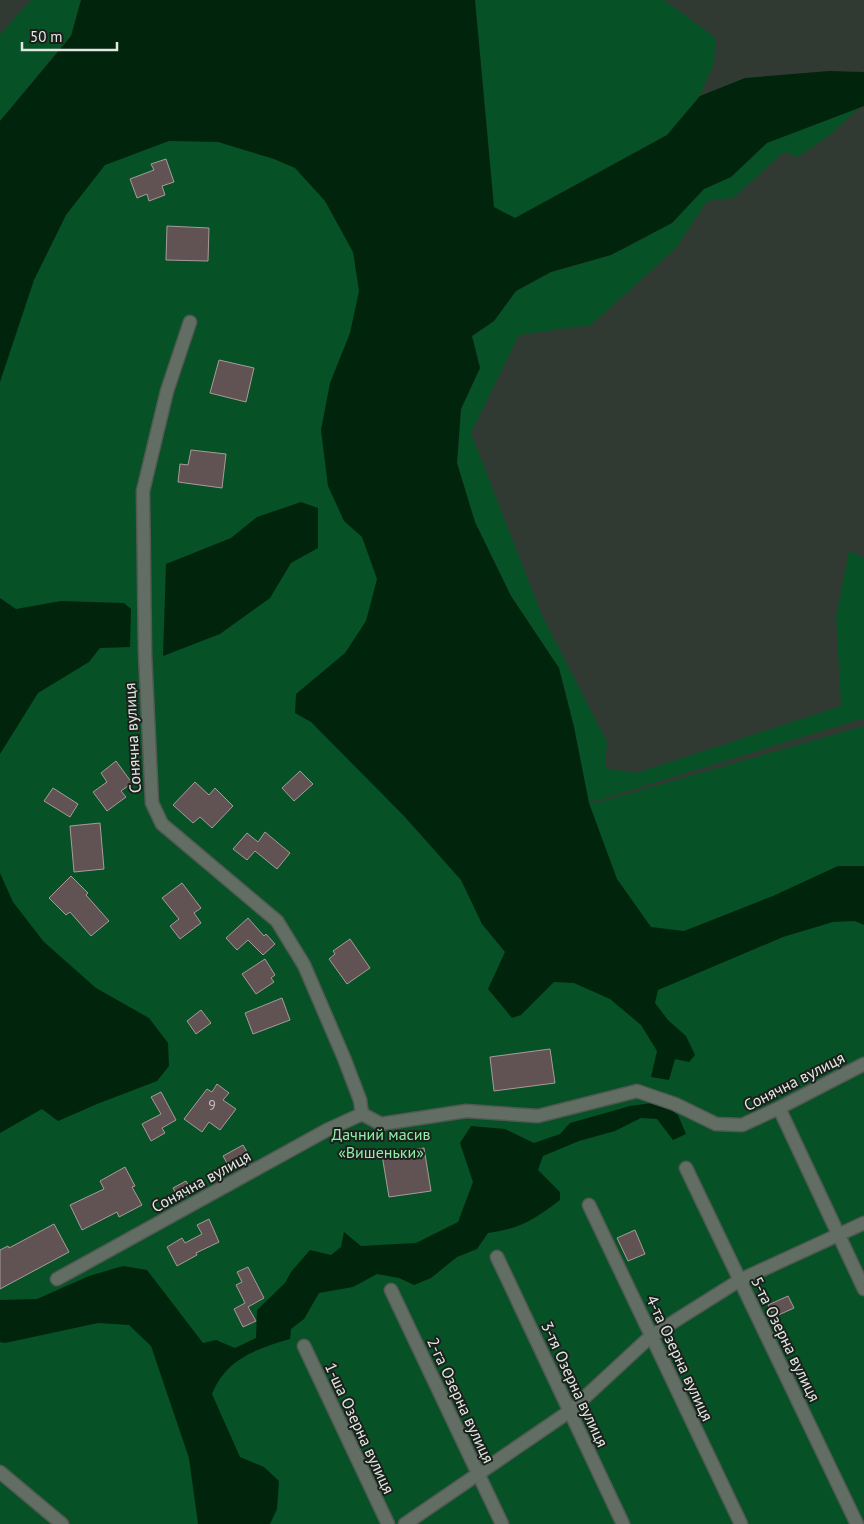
<svg xmlns="http://www.w3.org/2000/svg" width="864" height="1524" viewBox="0 0 864 1524" font-family="'PT Sans',sans-serif">
	<style>
		.green { fill: #075126 }
		.water { fill: #00250c }
		.building { fill: #615253; stroke: #aa9a9b }
		.lines { fill: none; stroke-linecap: round; stroke-linejoin: round }
		.minor-casing { stroke: #505952; stroke-width: 15 }
		.minor { stroke: #626d64; stroke-width: 12 }
		.labels { text-anchor: middle; dominant-baseline: central; stroke-width: 4; stroke-linejoin: round; paint-order: stroke }
		.number-label { font-size: 14px; fill: #c1c2be }
		.street-label { font-size: 16px; fill: #e1e8e2; stroke: #1b201c }
		.park-label { font-size: 16px; fill: #8eeea6; stroke: #1b201c }
	</style>
	<rect width="100%" height="100%" fill="#303a32"/>
	<g class="green">
		<path d="M 31,0 L 81,0 L 71,35 L 0,121 L 0,34 Z"/>
		<path d="M 475,0 L 664,0 L 716,38 L 714,63 L 700,96 L 667,135 L 515,218 L 494,208 Z"/>
		<path d="M 861,106 L 831,134 L 798,157 L 784,152 L 733,198 L 707,201 L 676,248 L 591,325 L 519,335 L 471,433 L 542,615 L 607,742 L 605,768 L 636,773 L 841,706 L 836,616 L 849,551 L 864,558 L 864,718 L 589,803 L 574,727 L 559,668 L 511,596 L 475,522 L 457,463 L 461,409 L 480,368 L 472,336 L 494,321 L 516,291 L 551,272 L 611,255 L 672,223 L 704,189 L 731,177 L 767,143 Z"/>
		<path d="M 234,117 L 356,171 L 568,811 L 864,726 L 864,1524 L 0,1524 L 0,319 L 91,134 Z"/>
	</g>
	<g class="water">
		<path d="M 81,0 L 475,0 L 494,207 L 515,218 L 667,135 L 700,96 L 745,78 L 829,71 L 864,72 L 864,106 L 767,143 L 731,177 L 704,189 L 672,223 L 611,255 L 551,272 L 516,291 L 494,321 L 472,336 L 480,368 L 461,409 L 457,463 L 475,522 L 511,596 L 559,668 L 574,727 L 589,803 L 617,879 L 651,927 L 684,931 L 773,896 L 838,866 L 864,866 L 864,925 L 855,921 L 833,922 L 783,937 L 658,990 L 655,1003 L 668,1020 L 686,1036 L 695,1055 L 689,1062 L 675,1059 L 669,1080 L 651,1077 L 657,1051 L 641,1025 L 610,999 L 574,983 L 554,982 L 521,1015 L 512,1018 L 488,989 L 505,952 L 482,924 L 461,880 L 404,816 L 311,722 L 295,713 L 296,694 L 345,653 L 366,621 L 377,579 L 362,537 L 344,521 L 328,486 L 321,430 L 330,383 L 350,333 L 359,291 L 353,252 L 325,201 L 295,168 L 274,159 L 218,142 L 169,141 L 105,165 L 66,215 L 34,280 L 0,382 L 0,121 L 71,36 Z"/>
		<path d="M 301,502 L 318,508 L 318,548 L 291,563 L 270,598 L 220,634 L 163,656 L 166,564 L 231,538 L 257,517 Z"/>
		<path d="M 0,598 L 16,609 L 61,601 L 124,603 L 131,609 L 130,647 L 100,648 L 89,662 L 38,693 L 0,754 Z"/>
		<path d="M 0,873 L 13,902 L 44,942 L 96,988 L 149,1018 L 168,1043 L 169,1066 L 157,1081 L 97,1104 L 58,1121 L 42,1109 L 0,1133 Z"/>
		<path d="M 660,1102 L 678,1115 L 686,1134 L 673,1140 L 657,1119 L 641,1118 L 615,1131 L 579,1141 L 543,1156 L 538,1170 L 560,1192 L 560,1200 C 535,1219 520,1229 488,1233 L 477,1249 L 457,1257 L 431,1278 L 414,1285 L 399,1278 L 377,1274 L 353,1287 L 319,1293 L 304,1319 L 291,1329 L 290,1339 C 256,1349 226,1359 212,1394 L 240,1457 L 264,1467 L 279,1481 L 277,1509 L 270,1524 L 198,1524 L 189,1458 L 151,1346 L 129,1325 L 98,1323 L 5,1343 L 0,1342 L 0,1300 L 37,1299 L 89,1276 L 123,1266 L 147,1270 L 203,1343 L 216,1340 L 235,1348 L 256,1338 L 257,1310 L 285,1283 L 291,1272 L 310,1250 L 331,1255 L 341,1247 L 344,1232 L 361,1246 L 416,1243 L 458,1222 L 473,1182 L 460,1143 L 471,1126 L 505,1129 L 534,1143 L 560,1134 L 570,1123 L 630,1106 Z"/>
	</g>
	<g class="building">
		<path d="M 166,159 L 174,182 L 162,186 L 165,195 L 149,201 L 147,194 L 137,198 L 130,179 L 154,170 L 151,164 Z"/>
		<path d="M 167,226 L 209,228 L 208,261 L 166,260 Z"/>
		<path d="M 219,360 L 254,368 L 246,402 L 210,393 Z"/>
		<path d="M 191,450 L 226,454 L 222,488 L 178,482 L 180,464 L 188,465 Z"/>
		<path d="M 116,761 L 132,783 L 121,791 L 126,797 L 107,811 L 93,792 L 107,782 L 101,773 Z"/>
		<path d="M 300,771 L 313,784 L 294,801 L 282,788 Z"/>
		<path d="M 195,782 L 209,795 L 215,788 L 233,806 L 212,828 L 200,817 L 193,823 L 173,805 Z"/>
		<path d="M 53,788 L 78,804 L 70,817 L 44,801 Z"/>
		<path d="M 100,823 L 104,869 L 74,872 L 70,826 Z"/>
		<path d="M 265,832 L 290,853 L 277,869 L 255,851 L 247,860 L 233,849 L 247,833 L 258,842 Z"/>
		<path d="M 71,876 L 88,893 L 86,895 L 109,921 L 91,936 L 70,912 L 66,915 L 49,898 Z"/>
		<path d="M 182,883 L 201,908 L 194,913 L 201,923 L 180,939 L 170,926 L 179,919 L 162,898 Z"/>
		<path d="M 248,918 L 264,936 L 266,934 L 275,944 L 263,955 L 248,940 L 237,950 L 226,938 Z"/>
		<path d="M 350,939 L 370,968 L 347,984 L 329,959 L 335,954 L 333,951 Z"/>
		<path d="M 265,959 L 275,975 L 271,978 L 274,982 L 256,994 L 242,974 Z"/>
		<path d="M 282,998 L 290,1020 L 253,1034 L 245,1013 Z"/>
		<path d="M 201,1010 L 211,1023 L 196,1034 L 187,1021 Z"/>
		<path d="M 550,1049 L 555,1083 L 494,1091 L 490,1057 Z"/>
		<path d="M 217,1084 L 229,1093 L 223,1100 L 236,1109 L 220,1130 L 209,1122 L 202,1132 L 184,1119 L 207,1089 L 212,1092 Z"/>
		<path d="M 161,1092 L 176,1120 L 162,1128 L 165,1133 L 151,1141 L 142,1124 L 161,1114 L 151,1097 Z"/>
		<path d="M 243,1145 L 251,1159 L 231,1170 L 223,1156 Z"/>
		<path d="M 424,1148 L 431,1191 L 389,1197 L 382,1155 Z"/>
		<path d="M 125,1167 L 135,1186 L 132,1187 L 142,1205 L 119,1217 L 117,1212 L 82,1230 L 70,1205 L 104,1189 L 100,1181 Z"/>
		<path d="M 186,1181 L 192,1192 L 179,1199 L 173,1188 Z"/>
		<path d="M 209,1219 L 219,1242 L 196,1253 L 197,1255 L 177,1266 L 167,1247 L 182,1238 L 185,1243 L 202,1234 L 197,1225 Z"/>
		<path d="M 54,1224 L 69,1252 L 0,1289 L 0,1250 L 8,1246 L 9,1248 Z"/>
		<path d="M 635,1230 L 645,1254 L 628,1261 L 617,1238 Z"/>
		<path d="M 248,1267 L 264,1298 L 248,1307 L 256,1321 L 243,1327 L 234,1309 L 245,1303 L 236,1285 L 242,1282 L 237,1272 Z"/>
		<path d="M 788,1296 L 794,1308 L 774,1317 L 768,1305 Z"/>
	</g>
	<g class="lines">
		<defs>
			<g id="minor">
				<path d="M 190,322 L 167,391 L 143,491 L 145,653 L 152,803 L 162,824 L 277,921 L 304,965 L 344,1058 L 360,1100 L 362,1114"/>
				<path d="M 779,1108 L 864,1289"/>
				<path d="M 362,1114 L 381,1124 L 466,1111 L 538,1116 L 637,1091 L 675,1104 L 716,1124 L 742,1125 L 779,1108 L 864,1064"/>
				<path d="M 686,1168 L 857,1524"/>
				<path d="M 589,1205 L 741,1524"/>
				<path d="M 497,1257 L 623,1524"/>
				<path d="M 57,1279 L 327,1130 L 362,1114"/>
				<path d="M 391,1290 L 502,1524"/>
				<path d="M 304,1346 L 388,1524"/>
				<path d="M 0,1472 L 62,1524"/>
				<path d="M 405,1524 L 570,1411 L 651,1336 L 740,1280 L 864,1223"/>
			</g>
		</defs>
		<use href="#minor" class="minor-casing"/>
		<use href="#minor" class="minor"/>
	</g>
	<g class="labels">
		<g class="number-label">
			<text x="212" y="1105">9</text>
		</g>
		<g class="street-label">
			<text transform="translate(132 738) rotate(-93)">Сонячна вулиця</text>
			<text transform="translate(794 1081) rotate(-27)">Сонячна вулиця</text>
			<text transform="translate(201 1181) rotate(-29)">Сонячна вулиця</text>
			<text transform="translate(786 1339) rotate(64)">5-та Озерна вулиця</text>
			<text transform="translate(680 1358) rotate(65)">4-та Озерна вулиця</text>
			<text transform="translate(575 1384) rotate(65)">3-тя Озерна вулиця</text>
			<text transform="translate(461 1400) rotate(65)">2-га Озерна вулиця</text>
			<text transform="translate(360 1428) rotate(65)">1-ша Озерна вулиця</text>
		</g>
		<g class="park-label">
			<text x="381" y="1134">Дачний масив<tspan x="381" dy="18">«Вишеньки»</tspan></text>
		</g>
	</g>
	<path d="M22 42v8h95v-8" fill="none" stroke="#e1e8e2" stroke-width="2.5"/>
	<text x="30" y="42" font-size="15" fill="#e1e8e2" stroke="#1b201c" stroke-width="4" paint-order="stroke">50 m</text>
</svg>
